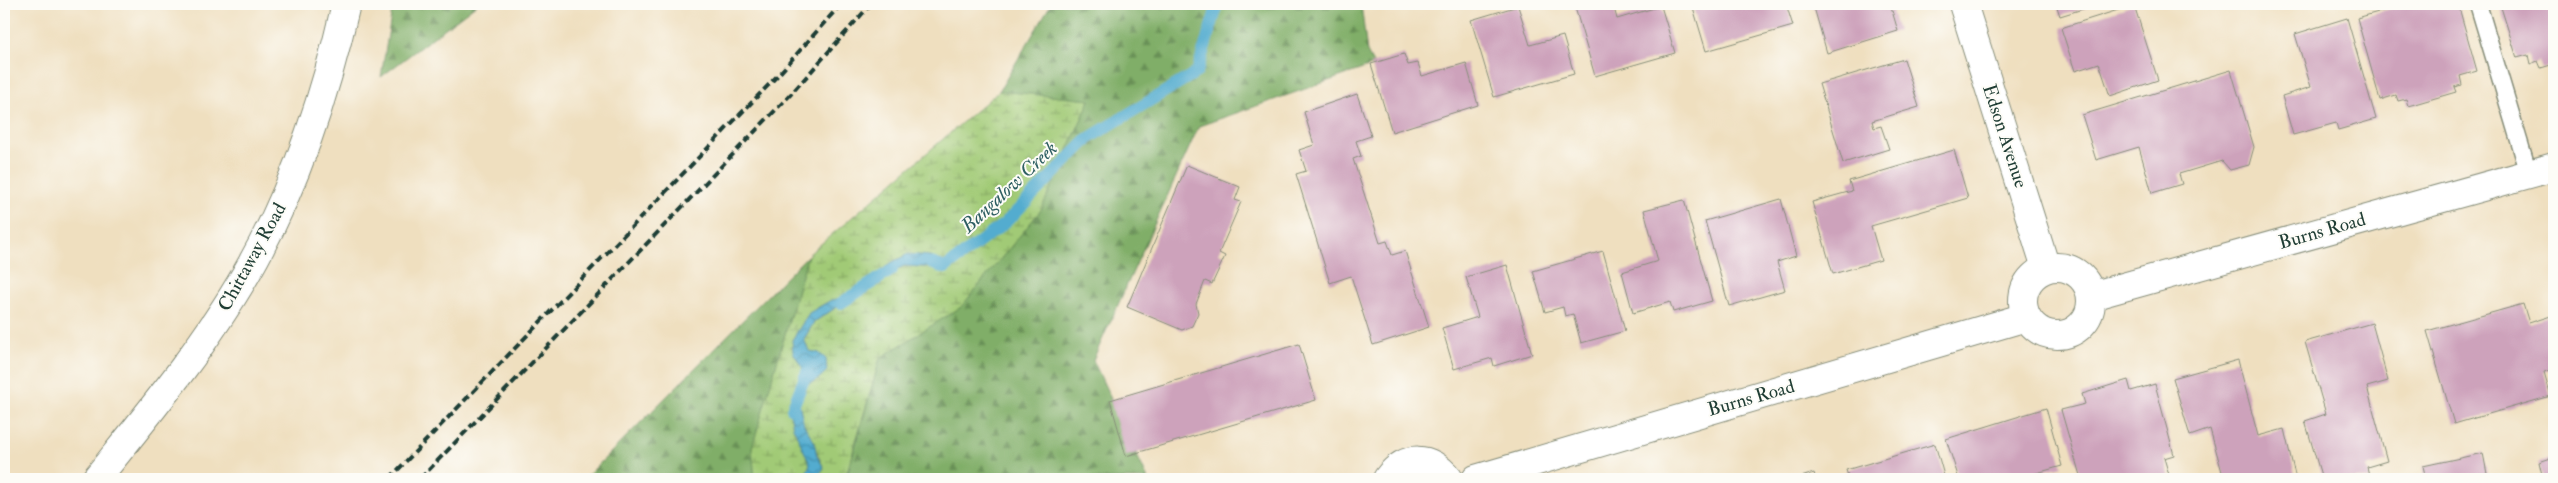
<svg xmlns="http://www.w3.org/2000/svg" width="2558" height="483" viewBox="0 0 2558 483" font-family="'IM FELL Double Pica',serif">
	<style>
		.forest { fill: url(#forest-firs); stroke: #50764e }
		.wetland { fill: url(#wetland-marsh); stroke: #608455; fill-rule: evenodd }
		.water { fill: url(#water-waves); stroke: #387482 }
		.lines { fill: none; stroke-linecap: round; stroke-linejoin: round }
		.stream { stroke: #52accf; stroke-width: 12 }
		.building { fill: #cda2bb }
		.service-casing { stroke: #878e7a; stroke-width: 19 }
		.minor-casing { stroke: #878e7a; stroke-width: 30 }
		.tertiary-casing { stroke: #878e7a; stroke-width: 30 }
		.secondary-casing { stroke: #878e7a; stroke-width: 30 }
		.service { stroke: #fff; stroke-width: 16 }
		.minor { stroke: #fff; stroke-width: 28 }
		.tertiary { stroke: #fff; stroke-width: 28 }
		.secondary { stroke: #fff; stroke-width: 28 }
		.rail { stroke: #1f3d34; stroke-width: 4; stroke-dasharray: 8 4; stroke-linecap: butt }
		.labels { text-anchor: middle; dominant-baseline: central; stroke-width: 4; stroke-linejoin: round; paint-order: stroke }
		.street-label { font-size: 19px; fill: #1f3d34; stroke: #fdfcf7 }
		.water-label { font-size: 20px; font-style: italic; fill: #2e5e62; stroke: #fdfcf7 }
	</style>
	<defs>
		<pattern id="forest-firs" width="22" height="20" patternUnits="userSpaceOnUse" patternTransform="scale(1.25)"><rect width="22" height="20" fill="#80ae67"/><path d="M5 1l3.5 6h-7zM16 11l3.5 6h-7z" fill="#688f56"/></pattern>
		<pattern id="wetland-marsh" width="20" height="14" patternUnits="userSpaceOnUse" patternTransform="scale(1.25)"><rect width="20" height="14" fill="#a1ca76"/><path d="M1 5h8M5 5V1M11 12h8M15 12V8" fill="none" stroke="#83a562"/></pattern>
		<pattern id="water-waves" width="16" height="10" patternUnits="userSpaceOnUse" patternTransform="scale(1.25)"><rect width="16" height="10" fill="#52accf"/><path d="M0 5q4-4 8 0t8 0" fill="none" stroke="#438da9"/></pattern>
	</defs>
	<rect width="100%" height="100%" fill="#fdfcf7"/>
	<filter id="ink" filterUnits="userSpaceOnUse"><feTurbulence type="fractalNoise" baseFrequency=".02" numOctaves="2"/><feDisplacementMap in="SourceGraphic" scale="10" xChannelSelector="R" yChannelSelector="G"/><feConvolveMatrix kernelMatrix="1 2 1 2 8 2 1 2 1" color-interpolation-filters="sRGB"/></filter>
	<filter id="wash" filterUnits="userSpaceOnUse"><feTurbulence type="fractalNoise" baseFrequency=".0096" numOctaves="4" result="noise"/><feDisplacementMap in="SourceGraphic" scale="20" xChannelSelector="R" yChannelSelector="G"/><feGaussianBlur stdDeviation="1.12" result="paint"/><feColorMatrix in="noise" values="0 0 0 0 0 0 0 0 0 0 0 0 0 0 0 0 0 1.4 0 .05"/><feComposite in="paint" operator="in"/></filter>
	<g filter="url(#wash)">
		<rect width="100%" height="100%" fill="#efdfbf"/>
		<g class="forest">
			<path d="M 393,4 L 477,4 L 381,77 Z"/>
			<path d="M 1051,4 L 1361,4 L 1367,52 L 1374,65 L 1199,126 L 1093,360 L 1148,479 L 846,479 L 880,358 L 961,307 L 1041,210 L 1090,100 L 999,91 Z"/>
			<path d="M 808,255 L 752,448 L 755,479 L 584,479 Z"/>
		</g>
		<path class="wetland" d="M 999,91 L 1090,100 L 1041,210 L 961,307 L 880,358 L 845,479 L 815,479 L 824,468 C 816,453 814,440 804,425 L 805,451 L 810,464 L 804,479 L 755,479 L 752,448 L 808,255 ZM 930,256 L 944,268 L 904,266 ZM 853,296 L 814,322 L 804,339 L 809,351 L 819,353 L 800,385 L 803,369 L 792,340 C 812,309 816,303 853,296 Z"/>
		<g class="water">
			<path d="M 908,254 L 930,256 L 945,268 L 904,266 L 878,279 L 887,265 Z"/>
			<path d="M 855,295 L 814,322 L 804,339 L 809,351 L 819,353 L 826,359 L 827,371 L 816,381 L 800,386 L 803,369 L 793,352 L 792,340 L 809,313 L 831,300 Z"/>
			<path d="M 797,394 L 804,425 L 814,441 L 817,456 L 824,468 L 815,479 L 804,479 L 810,464 L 793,427 L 788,405 Z"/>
		</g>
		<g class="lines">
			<g class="stream">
				<path d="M 931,263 L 945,268 L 1005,223 L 1089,138 L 1197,72 L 1218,4"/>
				<path d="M 841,303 L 892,270"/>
				<path d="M 792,409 L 807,372"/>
			</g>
		</g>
		<g id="blocks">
			<g class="building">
				<path d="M 1574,4 L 1613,4 L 1617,19 L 1661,6 L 1675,53 L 1595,76 Z"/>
				<path d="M 1692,4 L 1786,4 L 1793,26 L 1706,51 Z"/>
				<path d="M 1813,4 L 1890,4 L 1898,31 L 1827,53 Z"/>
				<path d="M 2056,4 L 2099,4 L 2060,16 Z"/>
				<path d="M 2407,4 L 2458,4 L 2477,71 L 2460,76 L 2462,85 L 2454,87 L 2456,92 L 2408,106 L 2406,99 L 2398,101 L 2396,95 L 2380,100 L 2357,18 Z"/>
				<path d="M 2500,4 L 2554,4 L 2554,64 L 2541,68 L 2538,61 L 2530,64 L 2528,55 L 2517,58 Z"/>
				<path d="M 2134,5 L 2158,80 L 2110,96 L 2099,63 L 2075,71 L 2061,28 Z"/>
				<path d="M 1518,6 L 1530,45 L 1563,36 L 1574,74 L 1494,97 L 1471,20 Z"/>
				<path d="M 2347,18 L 2376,119 L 2338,130 L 2336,123 L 2293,135 L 2282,96 L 2311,87 L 2295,34 Z"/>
				<path d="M 1404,54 L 1408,65 L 1418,63 L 1422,76 L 1466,63 L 1478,105 L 1392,132 L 1371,64 Z"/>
				<path d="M 1904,59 L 1919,107 L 1872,121 L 1874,128 L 1881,126 L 1889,149 L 1843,163 L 1819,84 Z"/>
				<path d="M 2231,70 L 2254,147 L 2249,165 L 2230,170 L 2222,161 L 2179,174 L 2182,184 L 2152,193 L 2139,147 L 2096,160 L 2082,115 Z"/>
				<path d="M 1357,94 L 1371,136 L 1356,141 L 1361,156 L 1353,159 L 1380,243 L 1387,241 L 1392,255 L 1405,251 L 1429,327 L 1373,345 L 1351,276 L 1330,283 L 1296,174 L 1306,171 L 1299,150 L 1314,145 L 1304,112 Z"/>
				<path d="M 1954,150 L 1968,198 L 1871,226 L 1881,260 L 1833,274 L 1812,202 L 1852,191 L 1849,181 Z"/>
				<path d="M 1187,165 L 1240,187 L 1235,200 L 1241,202 L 1219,253 L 1225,256 L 1212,284 L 1205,281 L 1196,304 L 1198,313 L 1192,326 L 1182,330 L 1127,307 Z"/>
				<path d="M 1781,199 L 1796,256 L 1777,262 L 1785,290 L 1729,306 L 1705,221 Z"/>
				<path d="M 1684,200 L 1712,301 L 1673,312 L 1670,302 L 1633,313 L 1622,272 L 1658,261 L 1644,210 Z"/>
				<path d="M 1603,251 L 1625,331 L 1581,343 L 1573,314 L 1565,316 L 1563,307 L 1545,312 L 1533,271 Z"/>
				<path d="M 1507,265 L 1532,354 L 1494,366 L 1492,358 L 1454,369 L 1442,328 L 1478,317 L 1466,277 Z"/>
				<path d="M 2523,304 L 2529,323 L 2554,315 L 2554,369 L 2544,372 L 2551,396 L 2454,424 L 2427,331 Z"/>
				<path d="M 2372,323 L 2388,381 L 2367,387 L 2387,461 L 2367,467 L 2370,479 L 2322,479 L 2305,421 L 2326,414 L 2305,342 Z"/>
				<path d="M 1299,344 L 1316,400 L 1126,456 L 1110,400 Z"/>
				<path d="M 2238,360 L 2258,436 L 2284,429 L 2296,479 L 2224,479 L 2210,429 L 2190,436 L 2173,378 Z"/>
				<path d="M 2128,380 L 2131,391 L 2155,384 L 2174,455 L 2164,458 L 2170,478 L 2081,479 L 2061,410 L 2085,404 L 2082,394 Z"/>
				<path d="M 2046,408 L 2062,466 L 2015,479 L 1959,479 L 1946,439 Z"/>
				<path d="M 1935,444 L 1945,479 L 1849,479 L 1846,470 Z"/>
				<path d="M 2483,453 L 2488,479 L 2426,479 L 2423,466 Z"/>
				<path d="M 2554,457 L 2554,479 L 2543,479 L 2539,462 Z"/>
				<path d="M 1814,473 L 1816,479 L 1794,479 Z"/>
			</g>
		</g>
	</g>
	<g filter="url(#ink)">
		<use href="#blocks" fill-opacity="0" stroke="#878e7a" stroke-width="1"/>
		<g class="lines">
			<defs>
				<path id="service" d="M 2478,4 L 2529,174"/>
				<path id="minor" d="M 1963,4 L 2046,268"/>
				<g id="tertiary">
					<circle cx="2057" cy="301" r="34"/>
					<path d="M 2091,296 L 2554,167"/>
					<path d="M 1387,479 C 1406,454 1430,455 1449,479"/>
					<path d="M 1476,479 L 2026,317"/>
				</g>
				<path id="secondary" d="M 96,479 C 149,413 204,347 246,274 C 294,191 325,97 346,4"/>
			</defs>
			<use href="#service" class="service-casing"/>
			<use href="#minor" class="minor-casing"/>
			<use href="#tertiary" class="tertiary-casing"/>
			<use href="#secondary" class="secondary-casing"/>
			<use href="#service" class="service"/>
			<use href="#minor" class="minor"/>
			<use href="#tertiary" class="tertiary"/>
			<use href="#secondary" class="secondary"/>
			<g class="rail">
				<path d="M 389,479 L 779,74 L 841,4"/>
				<path d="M 420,479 L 791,94 L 871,4"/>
			</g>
		</g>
	</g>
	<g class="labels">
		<g class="street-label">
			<text transform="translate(2005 136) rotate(72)">Edson Avenue</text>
			<text transform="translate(2322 231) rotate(-16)">Burns Road</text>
			<text transform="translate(252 257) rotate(-61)">Chittaway Road</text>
			<text transform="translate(1751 398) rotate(-16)">Burns Road</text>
		</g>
		<g class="water-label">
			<text transform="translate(1009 187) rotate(-43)">Bangalow Creek</text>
		</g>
	</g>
	<rect width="2558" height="483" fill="none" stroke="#fdfcf7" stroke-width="20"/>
</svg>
